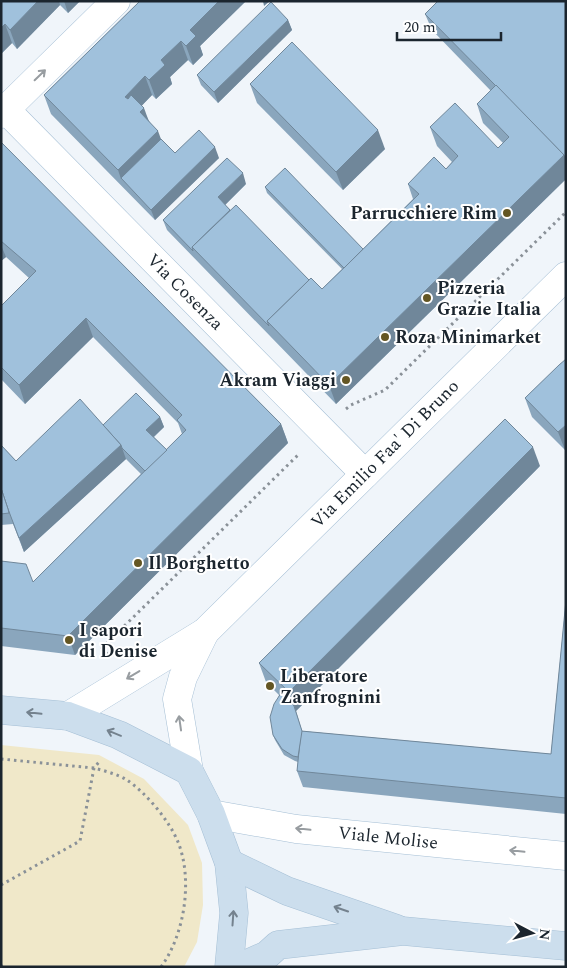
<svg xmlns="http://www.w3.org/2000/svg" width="567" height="968" viewBox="0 0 567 968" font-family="Spectral,serif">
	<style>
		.green { fill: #f0e8c9 }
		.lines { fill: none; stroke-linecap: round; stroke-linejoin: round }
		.street-casing { stroke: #a5bfd5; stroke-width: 29 }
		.secondary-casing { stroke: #a5bfd5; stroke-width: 29 }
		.path { stroke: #8a9198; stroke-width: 3; stroke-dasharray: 2.5 4; stroke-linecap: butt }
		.street { stroke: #fff; stroke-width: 28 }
		.secondary { stroke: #ccdeed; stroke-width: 28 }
		.wall { fill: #8aa6bd }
		.shaded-wall { fill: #70879a }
		.building { fill: #a0c1dc; stroke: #70879a }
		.oneway { stroke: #989da1 }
		.oneway2 { stroke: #74828e }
		.poi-dot { fill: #645623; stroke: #fff; stroke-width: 2 }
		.labels { text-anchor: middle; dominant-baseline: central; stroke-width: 4; stroke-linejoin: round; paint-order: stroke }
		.poi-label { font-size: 18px; font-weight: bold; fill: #1b252e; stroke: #fff; text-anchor: start }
		.street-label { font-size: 18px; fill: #1b252e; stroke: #fff }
	</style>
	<rect width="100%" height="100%" fill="#f0f5fa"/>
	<path class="green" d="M 1,745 L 99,755 L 144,779 L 188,825 L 202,863 L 203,905 L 197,942 L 184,967 L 1,967 Z"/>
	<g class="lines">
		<defs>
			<g id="street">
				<path d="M 6,110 L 365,474"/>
				<path d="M 1,114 L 116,1"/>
				<path d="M 68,716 L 205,632 L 566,276"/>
				<path d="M 189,771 L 177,699 L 183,677 L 205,632"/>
				<path d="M 211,814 L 296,829 L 566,856"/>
			</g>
			<g id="secondary">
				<path d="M 1,710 L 68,716 L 119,735 L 189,771 L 211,814 L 229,863 L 234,913 L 229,967"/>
				<path d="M 229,863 L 287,891 L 397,929"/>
				<path d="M 240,967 L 267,955 L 278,945 L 403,931 L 566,946"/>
			</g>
		</defs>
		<use href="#street" class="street-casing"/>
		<use href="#secondary" class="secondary-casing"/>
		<g class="path">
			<path d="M 346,409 L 351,405 L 385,390 L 566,212"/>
			<path d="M 107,654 L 102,648 L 300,453"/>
			<path d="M 1,759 L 94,768 C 105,771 117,774 127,780 C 146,793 169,820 178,842 C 193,879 185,934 161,967"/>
			<path d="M 1,885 L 80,841 L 94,768 L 99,762"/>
			<path d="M 1,965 L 2,967"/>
		</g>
		<use href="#street" class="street"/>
		<use href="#secondary" class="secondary"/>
	</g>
	<g class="wall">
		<path d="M 1,1 L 80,1 L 68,13 L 60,5 L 17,49 L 12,43 L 1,54 Z"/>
		<path d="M 140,1 L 246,1 L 200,46 L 203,55 L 193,65 L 188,60 L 170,77 L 172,84 L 156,99 L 152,95 L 141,106 L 149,121 L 161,139 L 175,153 L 219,158 L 155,220 L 51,114 L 44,95 Z"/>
		<path d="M 438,1 L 566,179 L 336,404 L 167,230 L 163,220 L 246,184 L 225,205 L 309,280 L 322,289 L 342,269 L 267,193 L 265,187 L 363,249 L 413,199 L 408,184 L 446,169 L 452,162 L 437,146 L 430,127 L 498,148 L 503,143 L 483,123 L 477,104 L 491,91 L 432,30 L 425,14 Z"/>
		<path d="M 288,20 L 292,30 L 218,103 L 201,85 L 197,75 Z"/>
		<path d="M 250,84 L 385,149 L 343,190 L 257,103 Z"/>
		<path d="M 1,144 L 281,424 L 288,443 L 75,655 L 1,646 L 1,561 L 33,582 L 141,474 L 126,459 L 24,552 L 13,524 L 1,525 L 1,445 L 16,461 L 103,425 L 160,417 L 164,427 L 154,437 L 167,450 L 182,434 L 178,423 L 93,337 L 25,404 L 1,379 L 1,306 L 29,278 L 6,257 L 1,261 Z"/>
		<path d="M 566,359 L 566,450 L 565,450 L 532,417 L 525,398 Z"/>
		<path d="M 540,466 L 296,711 L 302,731 L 551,754 L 566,600 L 566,814 L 303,787 L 297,771 L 298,762 L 295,761 L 284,755 L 275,740 L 273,735 L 279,695 L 266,682 L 259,663 Z"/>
	</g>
	<g class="shaded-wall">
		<path d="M 38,1 L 59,1 L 60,5 L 17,49 L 10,30 Z"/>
		<path d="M 64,1 L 80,1 L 68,13 Z"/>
		<path d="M 219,1 L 246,1 L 200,46 L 203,55 L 193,65 L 186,46 L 190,30 Z"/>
		<path d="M 263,1 L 270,1 L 264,6 Z"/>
		<path d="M 288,20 L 292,30 L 218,103 L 214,92 Z"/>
		<path d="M 5,24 L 12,43 L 1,54 L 1,28 Z"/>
		<path d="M 181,41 L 188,60 L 170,77 L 172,84 L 156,99 L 149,80 L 161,60 Z"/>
		<path d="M 145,76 L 152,95 L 132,116 L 125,97 Z"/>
		<path d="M 144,108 L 151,127 L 140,112 Z"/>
		<path d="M 378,130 L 385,149 L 343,190 L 336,172 Z"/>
		<path d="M 158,131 L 165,150 L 121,179 L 118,170 Z"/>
		<path d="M 215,147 L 219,158 L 155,220 L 151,210 Z"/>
		<path d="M 564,155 L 566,157 L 566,179 L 336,404 L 329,385 Z"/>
		<path d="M 243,173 L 246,184 L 222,208 L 218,197 Z"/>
		<path d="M 1,245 L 6,257 L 1,261 Z"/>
		<path d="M 86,318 L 93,337 L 25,404 L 19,385 Z"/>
		<path d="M 160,417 L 164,427 L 150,440 L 146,430 Z"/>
		<path d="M 281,424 L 288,443 L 75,655 L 68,636 Z"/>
		<path d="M 566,425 L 566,450 L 565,450 L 558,432 Z"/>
		<path d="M 121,445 L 126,459 L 24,552 L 19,538 Z"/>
		<path d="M 533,447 L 540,466 L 296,711 L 289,692 Z"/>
	</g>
	<g class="building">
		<path d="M 1,1 L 38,1 L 10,30 L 5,24 L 1,28 Z"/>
		<path d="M 140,1 L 219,1 L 190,30 L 196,36 L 186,46 L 181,41 L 161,60 L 165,65 L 149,80 L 145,76 L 125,97 L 128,99 L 131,95 L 144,108 L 140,112 L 158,131 L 118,170 L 44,95 Z"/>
		<path d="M 438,1 L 566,1 L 566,157 L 565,157 L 564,155 L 425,14 Z"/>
		<path d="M 271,2 L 288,20 L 214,92 L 197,75 Z"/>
		<path d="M 292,42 L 378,130 L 336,172 L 250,84 Z"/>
		<path d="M 496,85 L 564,155 L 329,385 L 267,321 L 311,278 L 322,289 L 348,264 L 419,194 L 408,184 L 434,157 L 446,169 L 458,156 L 430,127 L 455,103 L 498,148 L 509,137 L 477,104 Z"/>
		<path d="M 199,130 L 215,147 L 151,210 L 121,178 L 161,139 L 175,153 Z"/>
		<path d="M 2,143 L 281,424 L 68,636 L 1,628 L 1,561 L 26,564 L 33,582 L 186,430 L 177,420 L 182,415 L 86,318 L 19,385 L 1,367 L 1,306 L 36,271 L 1,241 L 1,144 Z"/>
		<path d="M 227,158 L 243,173 L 218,197 L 230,210 L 192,247 L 193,251 L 163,220 Z"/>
		<path d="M 285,168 L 363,249 L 344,268 L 265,187 Z"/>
		<path d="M 236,205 L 309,280 L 267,321 L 269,326 L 192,247 Z"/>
		<path d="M 566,359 L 566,425 L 558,432 L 525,398 L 559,365 Z"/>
		<path d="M 136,393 L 160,417 L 146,430 L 167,450 L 145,471 L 122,448 L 121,445 L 103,425 Z"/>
		<path d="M 80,399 L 121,445 L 19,538 L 8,509 L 1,488 L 1,445 L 16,461 Z"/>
		<path d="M 505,419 L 533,447 L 289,692 L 259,663 Z"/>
		<path d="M 1,488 L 8,509 L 9,513 L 1,514 Z"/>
		<path d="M 566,600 L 566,798 L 297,771 L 301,731 L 551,754 Z"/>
		<path d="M 281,693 L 294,706 L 302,731 L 298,757 L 293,756 L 282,749 L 273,735 L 270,717 L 274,704 Z"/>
	</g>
	<defs><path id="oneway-shaft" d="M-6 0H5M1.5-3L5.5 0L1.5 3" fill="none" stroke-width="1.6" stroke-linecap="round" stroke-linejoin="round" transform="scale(1.25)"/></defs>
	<g class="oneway">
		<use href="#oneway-shaft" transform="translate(40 75) rotate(-44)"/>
		<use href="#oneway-shaft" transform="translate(133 675) rotate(149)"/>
		<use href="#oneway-shaft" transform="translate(180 723) rotate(-98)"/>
		<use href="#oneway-shaft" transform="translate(303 829) rotate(-174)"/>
		<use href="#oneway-shaft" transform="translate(517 851) rotate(-174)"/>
	</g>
	<g class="oneway2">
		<use href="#oneway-shaft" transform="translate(34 713) rotate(-174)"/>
		<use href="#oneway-shaft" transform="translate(114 733) rotate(-158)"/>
		<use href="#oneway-shaft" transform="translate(341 909) rotate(-161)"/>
		<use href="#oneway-shaft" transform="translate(233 918) rotate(-86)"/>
	</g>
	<g class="poi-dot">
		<circle cx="507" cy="213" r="5"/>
		<circle cx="427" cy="298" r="5"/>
		<circle cx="385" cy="337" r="5"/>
		<circle cx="346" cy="380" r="5"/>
		<circle cx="138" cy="563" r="5"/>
		<circle cx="69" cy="640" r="5"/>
		<circle cx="270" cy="686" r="5"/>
	</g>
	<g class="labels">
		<g class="poi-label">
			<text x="497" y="213" text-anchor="end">Parrucchiere Rim</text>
			<text x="437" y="288">Pizzeria<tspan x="437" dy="21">Grazie Italia</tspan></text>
			<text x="395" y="337">Roza Minimarket</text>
			<text x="336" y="380" text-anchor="end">Akram Viaggi</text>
			<text x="148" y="563">Il Borghetto</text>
			<text x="79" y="630">I sapori<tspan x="79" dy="21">di Denise</tspan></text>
			<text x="280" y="676">Liberatore<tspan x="280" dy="21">Zanfrognini</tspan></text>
		</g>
		<g class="street-label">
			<text transform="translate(185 292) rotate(45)">Via Cosenza</text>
			<text transform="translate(385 454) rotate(-45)">Via Emilio Faa' Di Bruno</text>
			<text transform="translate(388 838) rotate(6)">Viale Molise</text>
		</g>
	</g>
	<rect width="567" height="968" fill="none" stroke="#1b252e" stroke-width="5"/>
	<g transform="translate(532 933) rotate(96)" stroke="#ffffff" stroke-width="4" paint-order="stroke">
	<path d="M0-4L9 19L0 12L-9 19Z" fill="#1b252e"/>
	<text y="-8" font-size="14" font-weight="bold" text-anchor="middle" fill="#1b252e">N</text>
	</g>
	<path d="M397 32v8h104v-8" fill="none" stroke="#1b252e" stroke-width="2.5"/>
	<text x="404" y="32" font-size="15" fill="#1b252e" stroke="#ffffff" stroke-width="4" paint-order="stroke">20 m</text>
</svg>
